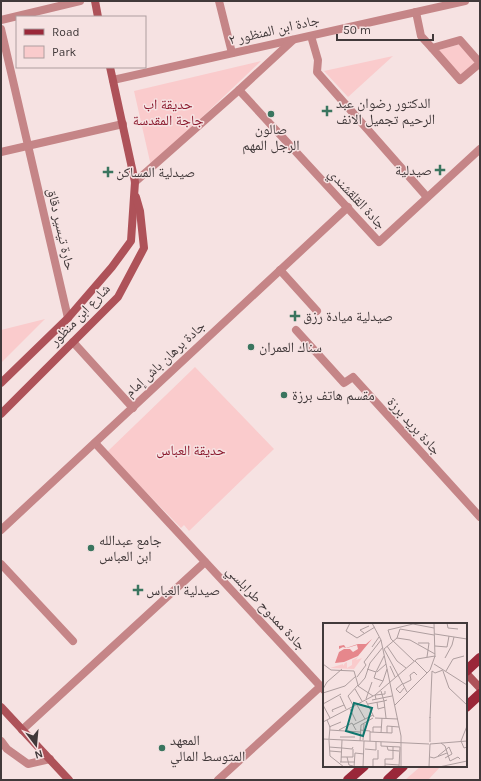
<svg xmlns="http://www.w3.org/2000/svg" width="481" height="781" viewBox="0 0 481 781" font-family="Karla,'Noto Naskh Arabic',sans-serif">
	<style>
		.green { fill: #facbcc }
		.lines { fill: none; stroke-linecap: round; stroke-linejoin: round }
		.minor { stroke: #c58587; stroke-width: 8 }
		.secondary { stroke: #ae5259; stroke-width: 8 }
		.primary { stroke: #9a2739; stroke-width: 10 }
		.poi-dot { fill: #3a755f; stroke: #f6e2e2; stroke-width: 1.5 }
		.labels { text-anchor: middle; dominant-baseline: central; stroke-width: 3; stroke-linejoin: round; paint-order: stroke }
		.street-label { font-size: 14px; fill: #41393a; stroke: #f6e2e2 }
		.poi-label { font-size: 14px; fill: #41393a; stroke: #f6e2e2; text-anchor: start }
		.park-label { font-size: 14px; fill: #8b1a2e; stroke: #f6e2e2 }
		.inset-road { fill: none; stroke: #ae9e9f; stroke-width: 1 }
		.view { fill: #0f766e; fill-opacity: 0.15; stroke: #0f766e; stroke-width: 2 }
		.inset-edge { fill: none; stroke: #41393a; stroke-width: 2 }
	</style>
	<rect width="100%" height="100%" fill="#f6e2e2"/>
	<g class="green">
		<path d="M 460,44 L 476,63 L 459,78 L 436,51 Z"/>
		<path d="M 393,56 L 348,97 L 324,71 Z"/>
		<path d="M 261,61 L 151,166 L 134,91 Z"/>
		<path d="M 45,319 L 1,363 L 1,330 Z"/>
		<path d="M 195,367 L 274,449 L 189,531 L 184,525 L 181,528 L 107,452 Z"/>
		<path d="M 421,766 L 441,766 L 428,780 L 405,780 Z"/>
	</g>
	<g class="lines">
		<g class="minor">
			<path d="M 219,1 L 232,53"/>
			<path d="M 416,12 L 421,36 L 432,48"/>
			<path d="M 1,20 L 80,1"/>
			<path d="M 1,29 L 68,318"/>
			<path d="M 311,36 L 318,60 L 317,72 L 427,197"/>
			<path d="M 460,40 L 480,63 L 460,80 L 432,48 Z"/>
			<path d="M 113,80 L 465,1"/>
			<path d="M 239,90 L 379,242 L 480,149"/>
			<path d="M 1,152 L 123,124"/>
			<path d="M 135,182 L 239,90 L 293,40"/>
			<path d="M 280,270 L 317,311"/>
			<path d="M 296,330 L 344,383 L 353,377 L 480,517"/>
			<path d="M 73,342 L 133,408"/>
			<path d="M 95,443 L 324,690"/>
			<path d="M 1,530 L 348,207"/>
			<path d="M 1,564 L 73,641"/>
			<path d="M 22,730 L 205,562"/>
			<path d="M 1,741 L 7,749 L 28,764 L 50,759"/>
			<path d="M 218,780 L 321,686"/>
		</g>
		<g class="secondary">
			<path d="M 95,1 L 98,17"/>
			<path d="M 1,383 L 68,318 L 112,267 L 131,241 L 135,182 L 110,67"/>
			<path d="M 1,414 L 118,297 L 144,248 L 140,211 L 136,197"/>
			<path d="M 466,673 L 480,688"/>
			<path d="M 1,707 L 69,780"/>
		</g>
		<g class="primary">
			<path d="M 466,671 L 480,658"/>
			<path d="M 466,707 L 480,694"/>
			<path d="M 348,780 L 364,766"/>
			<path d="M 388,780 L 403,766"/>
		</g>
	</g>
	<g class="poi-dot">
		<path d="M325 105h4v4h4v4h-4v4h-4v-4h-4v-4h4z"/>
		<circle cx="271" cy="114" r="4"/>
		<path d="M438 164h4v4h4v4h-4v4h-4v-4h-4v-4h4z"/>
		<path d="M106 166h4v4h4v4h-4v4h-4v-4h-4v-4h4z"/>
		<path d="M293 310h4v4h4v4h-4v4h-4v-4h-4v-4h4z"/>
		<circle cx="251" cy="347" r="4"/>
		<circle cx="284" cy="395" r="4"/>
		<circle cx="91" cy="548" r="4"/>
		<path d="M136 584h4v4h4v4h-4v4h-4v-4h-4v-4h4z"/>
		<circle cx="162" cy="748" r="4"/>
	</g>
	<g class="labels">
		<g class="street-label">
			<text transform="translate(274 30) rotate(-13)">جادة ابن المنظور ٢</text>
			<text transform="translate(357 199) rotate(47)">جادة القلقشندي</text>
			<text transform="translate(61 229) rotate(77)">حارة تيسير دقاق</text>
			<text transform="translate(80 315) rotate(-46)">شارع ابن منظور</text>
			<text transform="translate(165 359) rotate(-43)">جادة برهان باش إمام</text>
			<text transform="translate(414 426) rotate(48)">جادة بريد برزة</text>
			<text transform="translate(266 608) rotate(47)">جادة ممدوح طرابلسي</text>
		</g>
		<g class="poi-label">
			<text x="336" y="103">الدكتور رضوان عبد<tspan x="336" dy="16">الرحيم تجميل الانف</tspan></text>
			<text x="271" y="129" text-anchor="middle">صالون<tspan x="271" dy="16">الرجل المهم</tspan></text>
			<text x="432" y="170" text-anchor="end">صيدلية</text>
			<text x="116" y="172">صيدلية المساكن</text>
			<text x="303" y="316">صيدلية ميادة رزق</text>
			<text x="259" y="347">سناك العمران</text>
			<text x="292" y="395">مقسم هاتف برزة</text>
			<text x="99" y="540">جامع عبدالله<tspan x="99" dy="16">ابن العباس</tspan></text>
			<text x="146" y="590">صيدلية العباس</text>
			<text x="170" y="740">المعهد<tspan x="170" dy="16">المتوسط المالي</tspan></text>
		</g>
		<g class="park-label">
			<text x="168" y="104">حديقة اب<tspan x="168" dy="16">جاجة المقدسة</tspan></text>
			<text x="191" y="450">حديقة العباس</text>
		</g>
	</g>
	<g transform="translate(323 623)">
		<rect width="144" height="144" fill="#f6e2e2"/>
		<path d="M 35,34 L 33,37 L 39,35 L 31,46 L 7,45 L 20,41 L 20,43 L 22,40 L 24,39 L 24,45 L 29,42 L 29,37 Z" fill="#facbcc"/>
		<path d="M 49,16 L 35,33 L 21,39 L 12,40 L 16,29 L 21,26 L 27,26 L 30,29 L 35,26 L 34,22 L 24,25 L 23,25 L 20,24 L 16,26 L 16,23 L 21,22 L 23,25 L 35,21 L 43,21 Z" fill="#e6878c"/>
		<path class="inset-road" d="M 27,0 L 23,8 L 34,15 L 52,4M 49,0 L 58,17 L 78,113 L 78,144M 111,0 L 112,34M 124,0 L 125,5 L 135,6M 41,10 L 37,7 L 46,3M 112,11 L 144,16M 74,15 L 87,17 L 112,31M 95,20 L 106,20 L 104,34M 64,23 L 74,38 L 83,45M 112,23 L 124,24 L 126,13M 49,24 L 56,14M 61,26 L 74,15 L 77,6 L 111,12M 61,26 L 75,52M 122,35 L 129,22 L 131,14M 91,38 L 68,16 L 65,7 L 90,1 L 111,5M 92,38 L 104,50M 0,41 L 8,47 L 31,48 L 35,62 L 25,73 L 31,84M 111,41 L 144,62M 67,43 L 72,54M 44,46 L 53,49 L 51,55 L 60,58 L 56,64M 109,48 L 112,50 L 120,47M 120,48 L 126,65 L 144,82M 123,48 L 130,36 L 141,33M 53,49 L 61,33M 54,49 L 63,41M 75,52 L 84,69M 34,54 L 43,42 L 41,39 L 58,17M 60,58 L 64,46M 79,61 L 73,66 L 77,70 L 81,65M 80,61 L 88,57 L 87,52 L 91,49 L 94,52M 35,63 L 42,55 L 47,40 L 60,24M 35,63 L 50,73M 0,66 L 4,59 L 19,46M 32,66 L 39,78M 0,70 L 22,63 L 33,53M 17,73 L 23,86M 43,76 L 49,59M 53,76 L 52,72 L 62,71 L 62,68M 49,77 L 69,73M 43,78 L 51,94M 54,79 L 55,86 L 62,84M 0,81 L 18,71M 45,81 L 61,78 L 58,68M 0,82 L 7,95M 34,82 L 42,96M 72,82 L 107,47 L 112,33M 27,86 L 33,98M 10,89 L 9,87 L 21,82M 107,94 L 107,119M 52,95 L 75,96M 63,95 L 61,78 L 64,77M 107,95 L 109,48M 4,97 L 7,104 L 6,116M 0,99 L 52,72 L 94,36 L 112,33M 30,102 L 50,92M 144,103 L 138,118 L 141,125 L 144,124M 6,104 L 18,99M 7,107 L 37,109M 16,107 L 29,100 L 33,107M 37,107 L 47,108 L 47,118M 47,109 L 69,110 L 69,103M 50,109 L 50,104 L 59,104M 58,110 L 59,95M 64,110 L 64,103 L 76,104M 17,114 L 32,114M 0,116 L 106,121M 6,117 L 7,133 L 21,144M 40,117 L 41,101M 37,118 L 38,102 L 50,95M 58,119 L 58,123 L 77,124M 118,120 L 122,123 L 127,138 L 135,134 L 137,136M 107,121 L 144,118M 64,123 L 65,127 L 76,128M 6,124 L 19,125M 19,125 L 29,126 L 30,124M 42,126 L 53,127 L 53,119M 7,128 L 19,129M 115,133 L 126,124 L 129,131 L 122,135M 18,134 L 30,134 L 30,126M 24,134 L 26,142 L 30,143M 107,134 L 111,135 L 124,130M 17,139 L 32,139M 18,139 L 19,117M 62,141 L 76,142M 31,144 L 32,130 L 41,131M 40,144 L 41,118M 50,144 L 50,136 L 55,136 L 55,127M 62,144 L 62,136 L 70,136 L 70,124M 76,144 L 77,124M 106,144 L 107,121M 116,144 L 144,138"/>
		<path class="view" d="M 31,80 L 49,85 L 40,113 L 23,108 Z"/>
		<rect width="144" height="144" class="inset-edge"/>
	</g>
	<rect width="481" height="781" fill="none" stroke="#41393a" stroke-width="4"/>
	<rect x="16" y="16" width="130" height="52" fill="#f6e2e2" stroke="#ae9e9f"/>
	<rect x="24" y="29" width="20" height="6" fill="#9a2739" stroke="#ae9e9f"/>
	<text x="52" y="36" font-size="12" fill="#41393a">Road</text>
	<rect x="24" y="46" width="20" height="12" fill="#facbcc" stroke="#ae9e9f"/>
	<text x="52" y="56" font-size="12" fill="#41393a">Park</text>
	<g transform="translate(36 745) rotate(164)" stroke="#f6e2e2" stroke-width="3" paint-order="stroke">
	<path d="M0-3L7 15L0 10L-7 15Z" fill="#41393a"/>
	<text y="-6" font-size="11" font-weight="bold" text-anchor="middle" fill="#41393a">N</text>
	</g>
	<path d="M337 34v6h96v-6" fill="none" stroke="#41393a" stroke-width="2"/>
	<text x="343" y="34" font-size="12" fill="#41393a" stroke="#f6e2e2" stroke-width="3" paint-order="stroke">50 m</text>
</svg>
